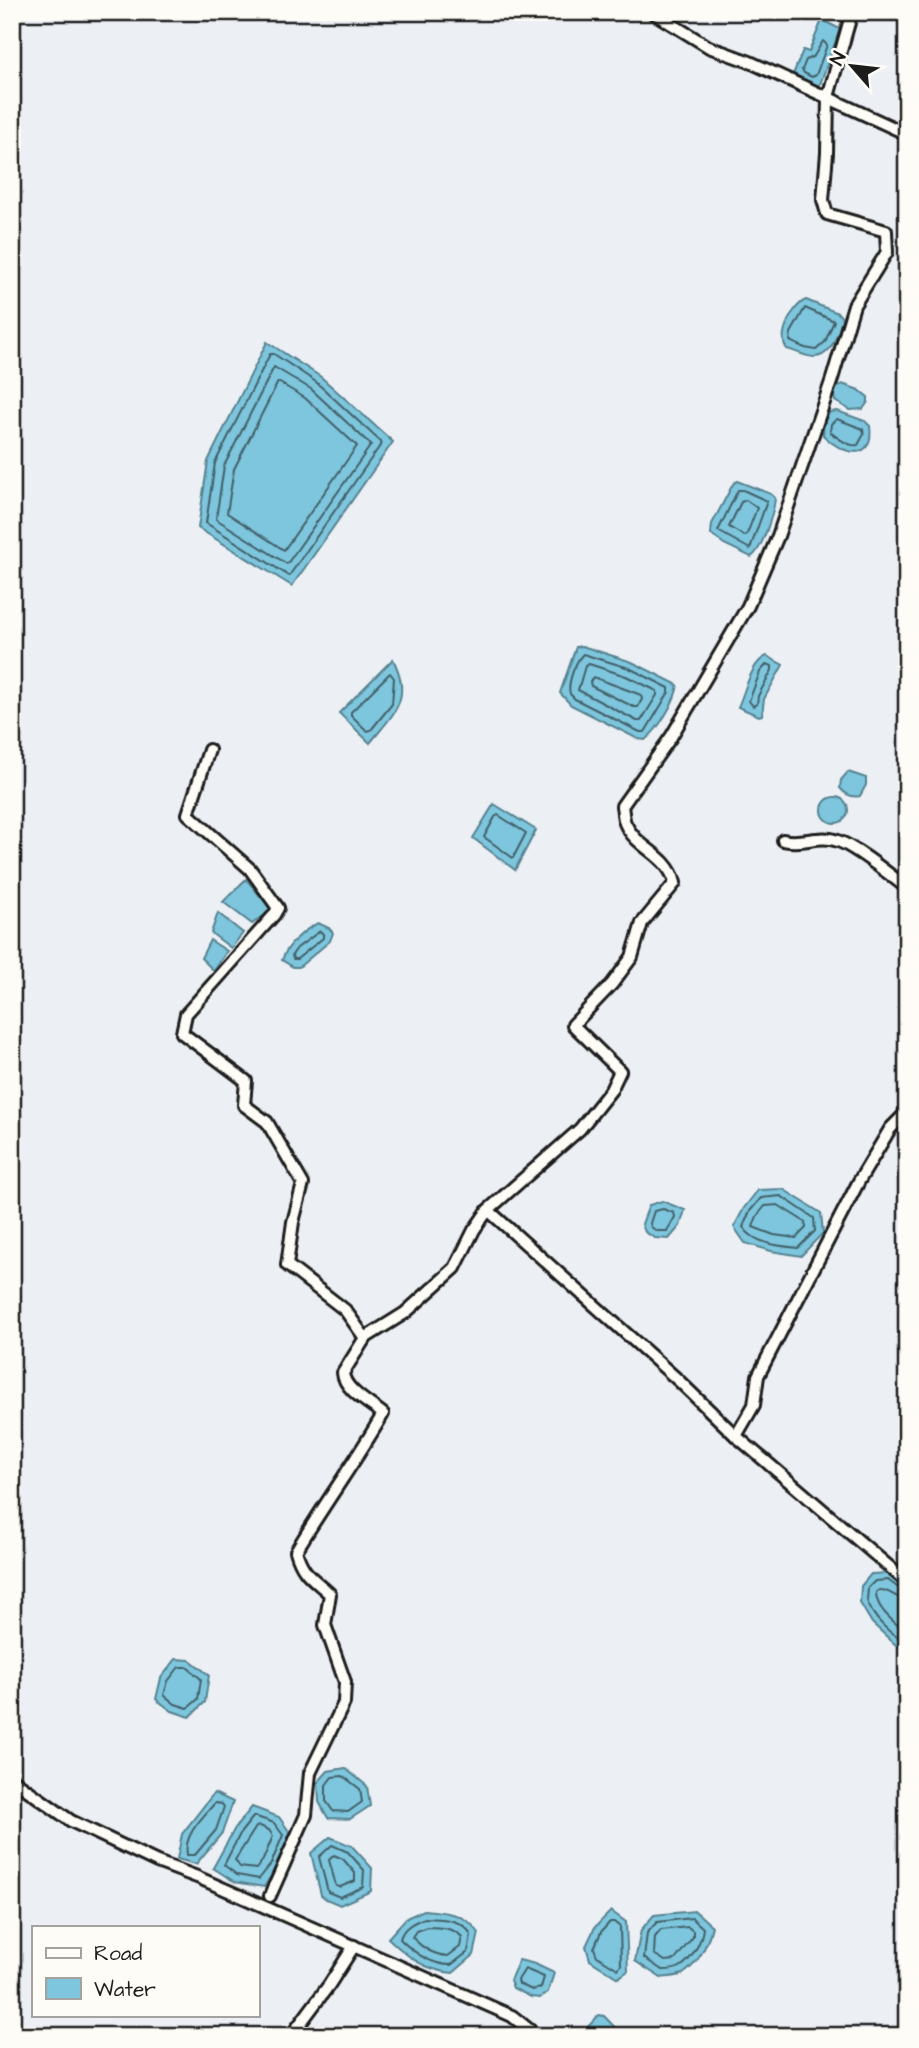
<svg xmlns="http://www.w3.org/2000/svg" width="919" height="2048" viewBox="0 0 919 2048" font-family="'Architects Daughter',sans-serif">
	<style>
		.water { fill: #7dc6dd; stroke: #568290; stroke-width: 2 }
		.lines { fill: none; stroke-linecap: round; stroke-linejoin: round }
		.shore { stroke: #436069; stroke-width: 2 }
		.minor-casing { stroke: #1c1c1c; stroke-width: 16 }
		.minor { stroke: #fdfcf7; stroke-width: 10 }
	</style>
	<rect width="100%" height="100%" fill="#ecf0f5"/>
	<filter id="ink" filterUnits="userSpaceOnUse"><feTurbulence type="fractalNoise" baseFrequency=".0143" numOctaves="2"/><feDisplacementMap in="SourceGraphic" scale="14" xChannelSelector="R" yChannelSelector="G"/><feConvolveMatrix kernelMatrix="1 2 1 2 8 2 1 2 1" color-interpolation-filters="sRGB"/></filter>
	<g filter="url(#ink)">
		<g class="water">
			<path d="M 822,20 L 840,29 L 819,87 L 792,77 L 803,50 L 809,52 Z"/>
			<path d="M 806,300 L 838,313 L 842,318 C 839,332 832,357 814,357 C 805,357 796,351 787,349 C 777,336 792,306 806,300 Z"/>
			<path d="M 267,342 L 321,377 L 393,442 L 292,586 L 198,528 L 208,461 Z"/>
			<path d="M 842,384 L 859,390 L 868,397 L 868,402 L 863,409 L 850,410 L 835,401 L 833,391 Z"/>
			<path d="M 837,411 L 865,421 L 870,426 C 875,464 840,454 823,435 L 824,421 L 830,412 Z"/>
			<path d="M 737,481 L 771,494 L 775,498 C 774,511 762,551 751,557 L 724,544 L 711,534 L 712,524 L 733,484 Z"/>
			<path d="M 582,646 L 632,662 L 678,685 C 675,702 659,729 645,740 L 638,739 L 571,705 L 560,693 L 576,647 Z"/>
			<path d="M 767,656 L 783,665 L 764,699 L 762,715 L 759,716 L 738,707 C 745,692 751,662 767,656 Z"/>
			<path d="M 393,659 C 413,699 394,713 370,743 L 339,713 Z"/>
			<path d="M 848,772 L 866,778 L 866,785 L 860,796 C 852,798 845,794 840,788 L 841,780 Z"/>
			<circle cx="835" cy="810" r="13"/>
			<path d="M 494,804 L 536,830 L 515,870 L 473,838 Z"/>
			<path d="M 246,879 L 272,910 L 252,924 L 223,902 Z"/>
			<path d="M 218,913 L 243,933 L 231,948 L 211,933 Z"/>
			<path d="M 318,923 L 329,928 L 333,933 L 330,941 L 299,967 L 293,967 L 282,960 C 287,945 304,930 318,923 Z"/>
			<path d="M 210,940 L 227,951 L 214,971 L 201,958 Z"/>
			<path d="M 783,1189 L 821,1213 L 823,1233 L 801,1256 L 771,1251 L 745,1243 L 734,1227 L 744,1208 L 758,1190 Z"/>
			<path d="M 662,1201 L 685,1210 L 680,1226 L 669,1239 L 655,1238 L 645,1232 L 642,1224 L 649,1205 Z"/>
			<path d="M 891,1573 L 907,1586 L 907,1647 L 898,1647 L 872,1623 L 860,1603 L 861,1586 L 871,1574 Z"/>
			<path d="M 176,1659 L 190,1660 L 209,1675 L 205,1702 L 190,1717 L 172,1711 L 156,1699 L 161,1678 Z"/>
			<path d="M 345,1768 L 367,1786 L 370,1806 L 350,1819 L 328,1818 L 319,1802 L 318,1782 L 328,1771 Z"/>
			<path d="M 214,1793 L 233,1802 L 222,1833 L 196,1864 L 177,1859 L 182,1834 Z"/>
			<path d="M 252,1807 L 279,1817 L 291,1834 L 277,1867 L 264,1887 L 235,1882 L 213,1868 L 235,1828 Z"/>
			<path d="M 330,1837 L 352,1846 L 372,1868 L 371,1891 L 340,1905 L 326,1899 L 321,1895 L 311,1853 Z"/>
			<path d="M 424,1910 C 446,1912 466,1913 479,1933 L 474,1955 L 453,1973 C 424,1970 409,1958 388,1938 L 406,1918 Z"/>
			<path d="M 611,1911 L 626,1922 L 628,1971 L 618,1978 L 590,1960 L 586,1946 L 595,1927 Z"/>
			<path d="M 695,1911 L 712,1926 C 708,1943 699,1963 683,1974 C 677,1977 668,1977 661,1978 L 635,1961 L 641,1930 L 654,1915 Z"/>
			<path d="M 519,1960 L 535,1964 L 554,1973 L 548,1992 L 540,1998 L 531,1997 L 513,1988 L 510,1980 Z"/>
			<path d="M 599,2015 L 604,2016 L 623,2036 L 579,2036 Z"/>
		</g>
		<g class="lines">
			<g class="shore">
				<path d="M 823,41 L 827,45 L 816,75 L 812,77 L 804,73 L 802,70 L 806,60 L 814,56 Z"/>
				<path d="M 805,308 L 834,321 L 825,342 L 816,350 L 805,348 L 790,341 L 791,333 Z"/>
				<path d="M 270,354 L 274,354 L 316,382 L 382,443 L 289,576 L 206,523 L 215,463 Z"/>
				<path d="M 274,367 L 311,389 L 371,445 L 287,564 L 216,519 L 224,466 Z"/>
				<path d="M 278,382 L 305,398 L 357,446 L 284,550 L 227,513 L 234,469 Z"/>
				<path d="M 837,419 L 863,429 L 864,434 L 858,445 C 849,447 838,438 830,432 L 831,424 Z"/>
				<path d="M 738,490 L 743,490 L 767,501 L 750,549 L 718,531 Z"/>
				<path d="M 746,500 L 757,508 L 747,534 L 744,536 L 729,527 L 741,502 Z"/>
				<path d="M 583,654 L 629,668 L 669,688 L 669,692 L 645,732 L 640,732 L 575,699 L 570,694 C 567,683 575,662 583,654 Z"/>
				<path d="M 589,664 L 626,676 L 657,691 L 657,695 L 641,721 L 637,721 L 578,690 L 585,666 Z"/>
				<path d="M 767,664 L 772,666 L 772,670 L 758,696 L 757,704 L 753,706 L 749,701 L 760,672 Z"/>
				<path d="M 390,673 L 394,678 L 392,704 L 371,730 L 367,731 L 351,715 L 351,712 Z"/>
				<path d="M 593,677 L 641,695 L 642,699 L 638,707 L 634,707 L 591,686 L 590,682 Z"/>
				<path d="M 498,815 L 526,833 L 513,858 L 484,837 L 495,817 Z"/>
				<path d="M 320,931 L 323,934 L 323,938 L 297,959 L 293,959 L 292,955 L 297,948 Z"/>
				<path d="M 781,1196 L 814,1218 L 815,1231 L 798,1248 C 779,1246 754,1244 743,1227 L 750,1211 L 761,1198 Z"/>
				<path d="M 778,1205 L 805,1222 L 806,1228 L 796,1238 L 774,1235 L 753,1227 L 757,1216 L 765,1206 Z"/>
				<path d="M 663,1209 L 674,1213 L 675,1217 L 667,1231 L 657,1231 L 651,1227 L 650,1223 L 654,1211 Z"/>
				<path d="M 907,1591 L 901,1590 L 888,1580 L 875,1581 L 868,1588 C 868,1590 867,1599 867,1600 C 870,1614 892,1639 907,1640"/>
				<path d="M 907,1600 C 895,1599 890,1589 879,1590 L 876,1592 C 876,1609 892,1620 903,1630 L 907,1631"/>
				<path d="M 179,1667 L 187,1667 L 201,1679 L 198,1699 L 188,1708 L 175,1704 L 164,1695 L 168,1681 Z"/>
				<path d="M 343,1776 L 360,1789 L 362,1802 L 348,1812 L 333,1811 L 326,1801 L 326,1785 L 332,1777 Z"/>
				<path d="M 215,1803 L 222,1804 L 224,1807 L 216,1830 L 195,1855 L 187,1855 C 183,1835 203,1817 215,1803 Z"/>
				<path d="M 254,1816 L 274,1823 L 283,1835 L 271,1864 L 259,1879 L 237,1875 L 224,1865 L 241,1832 Z"/>
				<path d="M 260,1826 L 269,1830 L 273,1836 L 263,1860 L 256,1869 L 240,1867 L 235,1860 L 256,1827 Z"/>
				<path d="M 332,1845 L 348,1852 L 364,1870 L 363,1887 L 340,1897 L 328,1892 L 319,1857 Z"/>
				<path d="M 334,1855 L 343,1859 L 355,1873 L 355,1881 L 340,1887 L 336,1886 L 329,1860 Z"/>
				<path d="M 425,1918 C 441,1919 463,1918 471,1935 L 468,1952 L 451,1965 C 431,1965 414,1953 400,1939 C 403,1927 414,1922 425,1918 Z"/>
				<path d="M 692,1918 L 703,1928 C 702,1941 692,1960 680,1967 C 675,1970 668,1970 662,1970 L 644,1958 L 647,1933 L 657,1922 Z"/>
				<path d="M 610,1922 L 614,1922 L 620,1927 L 621,1965 L 618,1969 L 597,1956 L 594,1948 L 601,1932 Z"/>
				<path d="M 427,1927 C 440,1928 453,1927 462,1937 L 460,1947 L 448,1956 C 434,1955 421,1947 412,1937 L 416,1931 Z"/>
				<path d="M 688,1927 L 693,1931 L 693,1937 L 675,1960 L 665,1961 L 654,1954 L 655,1937 L 661,1930 Z"/>
				<path d="M 525,1969 L 544,1977 L 541,1988 L 532,1990 L 519,1984 L 518,1980 Z"/>
			</g>
			<defs>
				<g id="minor">
					<path d="M 652,12 L 709,47 L 750,62 L 907,134"/>
					<path d="M 209,750 L 188,814 L 250,869 L 278,908 L 274,915 L 186,1014 L 182,1033 L 246,1081 L 244,1105 L 267,1122 L 303,1184 L 293,1222 L 287,1265 L 345,1310 L 365,1338"/>
					<path d="M 783,840 C 800,845 820,834 838,841 C 856,847 890,875 907,888"/>
					<path d="M 488,1210 L 678,1380 L 736,1436 L 754,1405 L 758,1376 L 859,1181 L 890,1129 L 907,1112"/>
					<path d="M 736,1436 L 907,1582"/>
					<path d="M 12,1779 L 71,1821 L 157,1862 L 197,1877 L 512,2016 L 537,2036"/>
					<path d="M 270,1896 L 306,1815 L 310,1773 L 344,1703 L 345,1682 L 325,1625 L 330,1594 C 313,1578 303,1575 296,1551 C 324,1504 356,1461 383,1414 C 371,1404 344,1390 343,1373 L 365,1338 L 405,1313 L 455,1268 L 474,1230 L 488,1210 L 580,1129 L 611,1090 L 620,1071 L 573,1025 L 612,984 L 632,957 L 642,923 L 675,883 C 668,854 636,849 625,823 C 623,818 623,811 622,806 L 671,737 L 748,606 L 778,536 L 832,379 L 854,305 L 887,252 L 886,231 L 827,214 L 823,200 L 827,153 L 828,97 L 852,12"/>
					<path d="M 291,2036 L 329,1985 L 354,1946"/>
				</g>
			</defs>
			<use href="#minor" class="minor-casing"/>
			<use href="#minor" class="minor"/>
		</g>
	</g>
	<rect width="919" height="2048" fill="none" stroke="#fdfcf7" stroke-width="42"/>
	<rect x="21" y="21" width="877" height="2006" fill="none" stroke="#1c1c1c" stroke-width="2.5" filter="url(#ink)"/>
	<rect x="32" y="1926" width="228" height="91" fill="#fdfcf7" stroke="#a3a29f" stroke-width="2"/>
	<rect x="46" y="1948" width="35" height="10" fill="#fdfcf7" stroke="#a3a29f" stroke-width="2"/>
	<text x="94" y="1960" font-size="21" fill="#1c1c1c">Road</text>
	<rect x="46" y="1978" width="35" height="21" fill="#7dc6dd" stroke="#a3a29f" stroke-width="2"/>
	<text x="94" y="1996" font-size="21" fill="#1c1c1c">Water</text>
	<g transform="translate(852 66) rotate(298)" stroke="#fdfcf7" stroke-width="5" paint-order="stroke">
	<path d="M0-5L12 26L0 18L-12 26Z" fill="#1c1c1c"/>
	<text y="-10" font-size="19" font-weight="bold" text-anchor="middle" fill="#1c1c1c">N</text>
	</g>
</svg>
